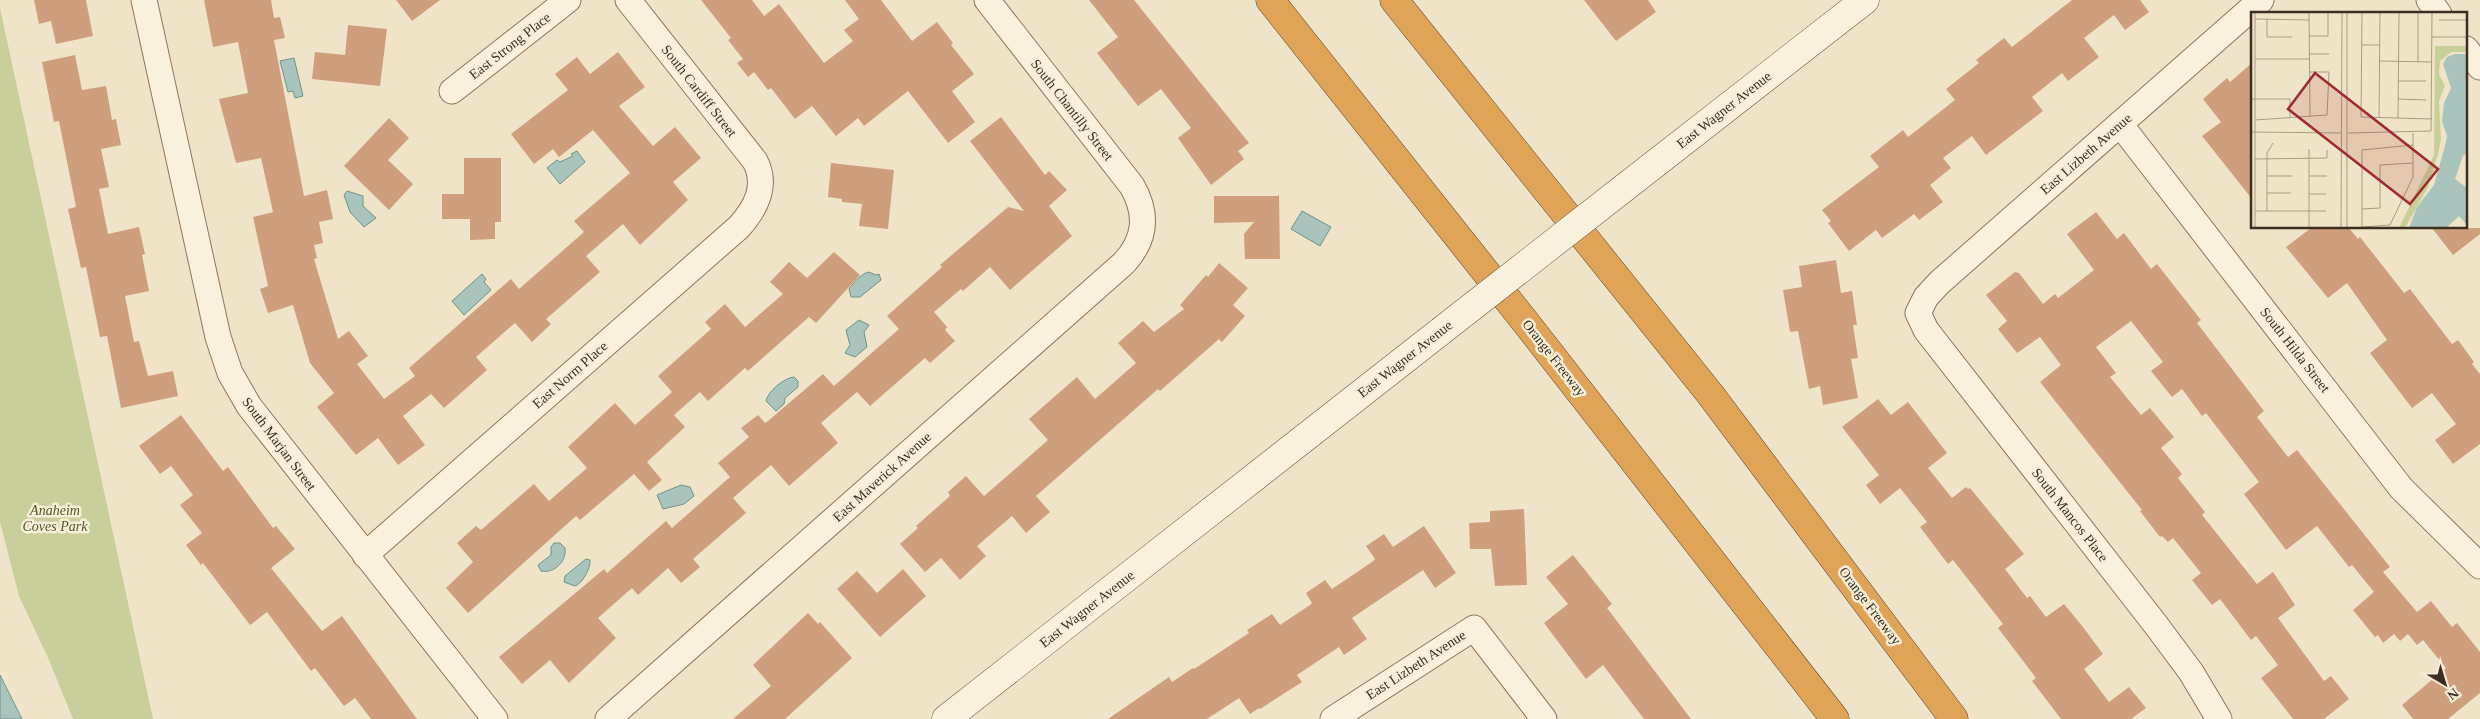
<svg xmlns="http://www.w3.org/2000/svg" width="2480" height="719" viewBox="0 0 2480 719" font-family="'Times New Roman',serif">
	<style>
		.green { fill: #c9cf9b }
		.water { fill: #a9c4bc; stroke: #6f938a }
		.building { fill: #cf9f7d }
		.lines { fill: none; stroke-linecap: round; stroke-linejoin: round }
		.street-casing { stroke: #8d765c; stroke-width: 27 }
		.secondary-casing { stroke: #6f573f; stroke-width: 29 }
		.highway-casing { stroke: #5b4430; stroke-width: 29 }
		.street { stroke: #faf1dc; stroke-width: 25 }
		.secondary { stroke: #faf1dc; stroke-width: 28 }
		.highway { stroke: #e0a458; stroke-width: 28 }
		.secondary-bridge-casing { stroke: #6f573f; stroke-width: 29; stroke-linecap: butt }
		.secondary-bridge { stroke: #faf1dc; stroke-width: 28 }
		.labels { text-anchor: middle; dominant-baseline: central; stroke-width: 5; stroke-linejoin: round; paint-order: stroke }
		.street-label { font-size: 14px; fill: #3d2e20; stroke: #f7eed8 }
		.park-label { font-size: 14px; font-style: italic; fill: #4d5a26; stroke: #f7eed8 }
		.inset-road { fill: none; stroke: #a89b85; stroke-width: 1 }
		.view { fill: #9e2a2b; fill-opacity: 0.15; stroke: #9e2a2b; stroke-width: 2.5 }
		.inset-edge { fill: none; stroke: #3d2e20; stroke-width: 2.5 }
	</style>
	<rect width="100%" height="100%" fill="#f0e4c8"/>
	<path class="green" d="M 0,8 L 153,719 L 73,719 L 49,660 L 19,596 L 0,522 Z"/>
	<g class="water">
		<path d="M 294,58 L 303,96 L 295,98 L 293,91 L 288,92 L 280,61 Z"/>
		<path d="M 577,151 L 585,162 L 560,184 L 547,168 L 557,160 L 560,162 L 573,156 L 571,154 Z"/>
		<path d="M 347,191 L 363,196 L 363,206 L 376,218 L 364,227 L 350,212 L 344,195 Z"/>
		<path d="M 1302,211 L 1331,227 L 1320,246 L 1291,229 Z"/>
		<path d="M 869,272 L 876,275 L 879,274 L 881,280 L 860,297 L 851,297 L 849,289 C 853,283 862,273 869,272 Z"/>
		<path d="M 482,274 L 486,279 L 484,282 L 491,290 L 464,315 L 452,301 Z"/>
		<path d="M 859,320 L 869,325 L 864,332 L 867,347 L 855,357 L 845,353 L 850,345 L 846,330 Z"/>
		<path d="M 794,377 L 798,381 L 798,387 L 785,398 L 784,404 L 776,411 L 766,401 C 768,391 784,378 794,377 Z"/>
		<path d="M 681,485 L 690,487 L 694,496 L 684,504 L 663,509 L 657,495 Z"/>
		<path d="M 554,543 L 560,543 L 565,548 C 567,561 554,574 541,571 L 538,565 L 551,555 L 551,547 Z"/>
		<path d="M 586,559 L 590,560 C 591,568 582,584 575,586 L 564,582 L 565,576 Z"/>
		<path d="M 0,675 L 22,719 L 0,719 Z"/>
	</g>
	<g class="building">
		<path d="M 34,0 L 86,0 L 93,36 L 56,44 L 51,21 L 39,24 Z"/>
		<path d="M 204,0 L 271,0 L 274,18 L 280,17 L 285,38 L 274,40 L 304,196 L 327,190 L 333,219 L 319,222 L 323,243 L 314,245 L 317,258 L 314,259 L 338,339 L 349,331 L 368,356 L 357,364 L 384,399 L 415,376 L 409,368 L 511,279 L 519,289 L 584,232 L 574,221 L 630,173 L 593,130 L 559,157 L 553,149 L 534,164 L 511,134 L 568,90 L 555,74 L 577,57 L 590,74 L 618,52 L 645,87 L 619,106 L 653,146 L 675,127 L 701,158 L 673,182 L 688,200 L 640,245 L 623,224 L 586,256 L 600,272 L 546,319 L 551,324 L 532,342 L 515,323 L 476,357 L 487,370 L 444,408 L 431,394 L 403,416 L 425,445 L 398,465 L 378,438 L 356,455 L 317,407 L 334,393 L 310,363 L 293,305 L 268,313 L 260,289 L 268,286 L 253,217 L 273,212 L 261,158 L 236,163 L 219,99 L 248,93 L 238,42 L 213,47 Z"/>
		<path d="M 396,0 L 440,0 L 412,21 Z"/>
		<path d="M 701,0 L 752,0 L 764,16 L 779,4 L 824,63 L 853,41 L 844,30 L 859,19 L 845,0 L 881,0 L 912,41 L 937,22 L 953,43 L 951,45 L 974,74 L 952,91 L 975,122 L 948,143 L 908,91 L 864,126 L 858,118 L 836,136 L 812,106 L 795,119 L 771,88 L 768,90 L 754,72 L 748,77 L 737,63 L 743,59 L 728,40 L 731,38 Z"/>
		<path d="M 1089,0 L 1134,0 L 1249,143 L 1238,151 L 1244,159 L 1211,185 L 1178,138 L 1191,128 L 1161,89 L 1138,106 L 1097,53 L 1118,37 Z"/>
		<path d="M 1584,0 L 1648,0 L 1656,12 L 1616,41 Z"/>
		<path d="M 2072,0 L 2140,0 L 2149,12 L 2125,30 L 2114,15 L 2084,38 L 2099,57 L 2068,81 L 2062,73 L 2032,97 L 2043,111 L 1986,155 L 1972,136 L 1943,158 L 1951,168 L 1930,185 L 1943,202 L 1919,220 L 1914,214 L 1882,238 L 1876,230 L 1849,251 L 1828,223 L 1831,221 L 1822,210 L 1879,167 L 1870,156 L 1903,130 L 1908,137 L 1955,100 L 1946,89 L 1979,63 L 1976,60 L 2004,38 L 2012,47 Z"/>
		<path d="M 348,25 L 387,29 L 380,86 L 312,79 L 315,52 L 345,55 Z"/>
		<path d="M 75,55 L 82,90 L 106,86 L 112,120 L 116,119 L 121,145 L 101,149 L 109,187 L 99,189 L 108,234 L 139,227 L 145,254 L 142,255 L 149,291 L 125,296 L 134,342 L 139,341 L 148,376 L 173,371 L 178,396 L 121,408 L 107,336 L 100,337 L 86,267 L 81,268 L 68,209 L 76,207 L 59,121 L 54,122 L 42,62 Z"/>
		<path d="M 2252,63 L 2252,199 L 2202,136 L 2221,122 L 2203,99 L 2227,78 L 2230,82 Z"/>
		<path d="M 1001,117 L 1045,175 L 1049,171 L 1067,190 L 1049,206 L 1072,236 L 1010,290 L 990,267 L 963,291 L 961,289 L 934,312 L 947,327 L 945,330 L 955,341 L 930,363 L 925,358 L 870,406 L 857,392 L 821,423 L 838,443 L 789,486 L 771,465 L 733,498 L 746,513 L 693,559 L 700,567 L 681,583 L 668,568 L 638,595 L 632,588 L 598,618 L 616,638 L 569,683 L 550,660 L 522,684 L 499,657 L 604,569 L 607,573 L 666,521 L 672,528 L 730,477 L 718,463 L 749,437 L 741,428 L 758,415 L 765,423 L 768,421 L 823,374 L 834,386 L 899,329 L 887,316 L 942,267 L 940,265 L 1008,207 L 1024,211 L 970,141 Z"/>
		<path d="M 389,118 L 409,138 L 388,160 L 413,184 L 389,210 L 344,166 Z"/>
		<path d="M 464,158 L 501,158 L 501,222 L 495,222 L 495,239 L 470,240 L 470,219 L 442,219 L 442,194 L 464,194 Z"/>
		<path d="M 831,163 L 894,170 L 888,229 L 859,226 L 862,204 L 842,202 L 842,199 L 828,197 Z"/>
		<path d="M 1279,194 L 1280,259 L 1245,259 L 1244,234 L 1254,222 L 1214,223 L 1214,196 L 1278,196 Z"/>
		<path d="M 2096,212 L 2117,239 L 2124,233 L 2151,269 L 2157,264 L 2201,320 L 2197,323 L 2264,411 L 2257,417 L 2288,457 L 2297,450 L 2390,567 L 2383,572 L 2417,612 L 2431,601 L 2452,627 L 2457,623 L 2480,652 L 2480,693 L 2448,719 L 2413,719 L 2402,705 L 2446,668 L 2423,640 L 2417,645 L 2408,634 L 2400,641 L 2394,634 L 2383,643 L 2378,635 L 2375,637 L 2353,610 L 2374,592 L 2352,565 L 2349,567 L 2317,526 L 2286,550 L 2244,494 L 2259,482 L 2206,413 L 2202,416 L 2182,389 L 2172,397 L 2151,371 L 2163,362 L 2131,321 L 2096,347 L 2116,373 L 2110,377 L 2141,415 L 2150,408 L 2174,437 L 2161,448 L 2182,474 L 2178,478 L 2205,512 L 2202,515 L 2257,584 L 2273,572 L 2295,605 L 2278,618 L 2324,681 L 2331,676 L 2349,699 L 2324,719 L 2293,719 L 2261,678 L 2278,665 L 2256,636 L 2251,640 L 2220,599 L 2212,605 L 2192,580 L 2201,573 L 2173,538 L 2168,542 L 2162,536 L 2160,537 L 2140,511 L 2142,510 L 2040,382 L 2061,365 L 2040,337 L 2017,353 L 1998,329 L 2007,321 L 1986,295 L 2015,272 L 2019,273 L 2043,304 L 2055,294 L 2058,298 L 2094,270 L 2067,234 Z"/>
		<path d="M 2311,228 L 2349,228 L 2358,239 L 2360,237 L 2404,293 L 2410,289 L 2452,344 L 2458,340 L 2474,362 L 2472,364 L 2480,374 L 2480,444 L 2453,464 L 2435,440 L 2456,424 L 2432,393 L 2412,408 L 2370,353 L 2387,340 L 2347,283 L 2328,298 L 2286,247 Z"/>
		<path d="M 2432,228 L 2480,228 L 2480,234 L 2453,255 Z"/>
		<path d="M 834,252 L 860,275 L 816,323 L 809,317 L 748,371 L 745,368 L 708,401 L 700,392 L 674,415 L 685,427 L 647,462 L 662,480 L 649,491 L 634,474 L 580,520 L 576,516 L 468,613 L 446,588 L 473,562 L 457,543 L 476,526 L 481,530 L 534,484 L 549,501 L 587,468 L 568,447 L 615,403 L 635,425 L 672,392 L 658,376 L 711,329 L 705,322 L 725,304 L 745,327 L 783,294 L 770,282 L 789,262 L 807,278 Z"/>
		<path d="M 1836,260 L 1841,293 L 1852,291 L 1857,325 L 1853,325 L 1858,358 L 1851,359 L 1858,398 L 1823,405 L 1820,386 L 1809,389 L 1798,331 L 1790,332 L 1783,290 L 1802,287 L 1799,266 Z"/>
		<path d="M 1219,263 L 1248,288 L 1233,305 L 1245,316 L 1222,342 L 1219,339 L 1160,391 L 1158,389 L 1036,496 L 1050,512 L 1026,533 L 1012,516 L 977,546 L 986,556 L 960,580 L 941,558 L 925,572 L 900,544 L 918,528 L 916,526 L 950,496 L 948,492 L 966,476 L 984,496 L 1014,470 L 1048,440 L 1029,419 L 1077,377 L 1095,399 L 1136,363 L 1118,343 L 1143,321 L 1154,332 L 1184,309 L 1180,305 L 1206,275 L 1208,277 Z"/>
		<path d="M 1878,399 L 1891,415 L 1908,402 L 1947,453 L 1928,468 L 1952,498 L 1966,487 L 1968,489 L 1970,488 L 2024,554 L 2005,569 L 2027,598 L 2030,596 L 2046,617 L 2064,604 L 2083,627 L 2103,654 L 2084,669 L 2109,702 L 2129,687 L 2146,708 L 2131,719 L 2061,719 L 2032,681 L 2036,678 L 1998,628 L 2003,624 L 1953,560 L 1948,564 L 1920,527 L 1927,522 L 1900,488 L 1880,504 L 1866,485 L 1879,475 L 1842,427 Z"/>
		<path d="M 181,415 L 223,471 L 228,467 L 273,528 L 276,526 L 295,549 L 271,568 L 322,631 L 342,616 L 417,719 L 371,719 L 355,698 L 344,706 L 315,668 L 311,671 L 267,612 L 250,625 L 203,563 L 201,565 L 186,545 L 202,533 L 180,505 L 193,495 L 171,466 L 160,474 L 139,446 Z"/>
		<path d="M 1524,509 L 1527,585 L 1495,586 L 1491,549 L 1470,549 L 1469,523 L 1490,522 L 1490,511 Z"/>
		<path d="M 1424,526 L 1456,573 L 1435,588 L 1423,570 L 1352,618 L 1367,639 L 1344,655 L 1339,647 L 1297,675 L 1302,682 L 1260,709 L 1259,708 L 1250,714 L 1239,698 L 1207,719 L 1108,719 L 1169,677 L 1172,682 L 1193,668 L 1194,669 L 1249,633 L 1247,630 L 1272,614 L 1280,625 L 1310,605 L 1312,603 L 1306,593 L 1325,580 L 1332,589 L 1372,562 L 1375,559 L 1366,546 L 1384,534 L 1393,547 Z"/>
		<path d="M 1573,555 L 1612,604 L 1607,608 L 1691,719 L 1644,719 L 1603,665 L 1586,679 L 1544,623 L 1568,604 L 1546,577 Z"/>
		<path d="M 903,569 L 926,596 L 880,637 L 837,589 L 857,571 L 877,593 Z"/>
		<path d="M 808,613 L 818,624 L 820,622 L 852,658 L 785,719 L 733,719 L 771,686 L 753,665 Z"/>
	</g>
	<g class="lines">
		<defs>
			<g id="street">
				<path d="M 144,0 L 218,337 L 230,373 L 249,406 L 495,719"/>
				<path d="M 2429,0 L 2439,14"/>
				<path d="M 2466,49 L 2480,67"/>
				<path d="M 452,91 L 568,0"/>
				<path d="M 2120,124 L 2401,488 L 2480,566"/>
				<path d="M 365,555 L 739,227 C 756,208 768,186 755,161 L 628,0"/>
				<path d="M 608,719 L 1124,263 C 1146,239 1148,214 1132,186 L 987,0"/>
				<path d="M 1333,719 L 1474,628 L 1544,719"/>
				<path d="M 2219,719 L 2191,672 L 2156,625 L 1926,330 L 1918,313 L 1926,297 L 1940,282 L 2261,0"/>
			</g>
			<g id="secondary">
				<path d="M 1624,188 L 1865,0"/>
				<path d="M 946,719 L 1441,331"/>
			</g>
			<g id="highway">
				<path d="M 1270,0 L 1527,324 L 1835,719"/>
				<path d="M 1394,0 L 1710,394 L 1954,719"/>
			</g>
		</defs>
		<use href="#street" class="street-casing"/>
		<use href="#secondary" class="secondary-casing"/>
		<use href="#highway" class="highway-casing"/>
		<use href="#street" class="street"/>
		<use href="#secondary" class="secondary"/>
		<use href="#highway" class="highway"/>
		<defs>
			<path id="secondary-bridge" d="M 1441,331 L 1624,188"/>
		</defs>
		<use href="#secondary-bridge" class="secondary-bridge-casing"/>
		<use href="#secondary-bridge" class="secondary-bridge"/>
	</g>
	<g class="labels">
		<g class="street-label">
			<text transform="translate(510 46) rotate(-38)">East Strong Place</text>
			<text transform="translate(699 91) rotate(52)">South Cardiff Street</text>
			<text transform="translate(1072 110) rotate(52)">South Chantilly Street</text>
			<text transform="translate(1724 110) rotate(-38)">East Wagner Avenue</text>
			<text transform="translate(2086 154) rotate(-41)">East Lizbeth Avenue</text>
			<text transform="translate(2295 350) rotate(52)">South Hilda Street</text>
			<text transform="translate(1554 358) rotate(52)">Orange Freeway</text>
			<text transform="translate(1405 359) rotate(-38)">East Wagner Avenue</text>
			<text transform="translate(570 375) rotate(-41)">East Norm Place</text>
			<text transform="translate(279 444) rotate(53)">South Marjan Street</text>
			<text transform="translate(882 477) rotate(-42)">East Maverick Avenue</text>
			<text transform="translate(2070 515) rotate(52)">South Mancos Place</text>
			<text transform="translate(1870 606) rotate(53)">Orange Freeway</text>
			<text transform="translate(1087 609) rotate(-38)">East Wagner Avenue</text>
			<text transform="translate(1416 665) rotate(-33)">East Lizbeth Avenue</text>
		</g>
		<g class="park-label">
			<text x="55" y="510">Anaheim<tspan x="55" dy="16">Coves Park</tspan></text>
		</g>
	</g>
	<g transform="translate(2251 12)">
		<rect width="216" height="216" fill="#f0e4c8"/>
		<path d="M 184,34 L 216,34 L 216,40 L 200,40 L 189,49 L 188,62 L 194,74 L 188,89 L 190,128 L 187,142 L 177,175 L 154,216 L 148,216 L 183,143 Z" fill="#c9cf9b"/>
		<path d="M 204,42 L 216,42 L 216,141 L 212,144 L 204,167 L 216,176 L 216,213 L 208,204 L 195,216 L 158,216 L 166,195 L 183,173 L 194,134 L 196,124 L 191,109 L 193,91 L 200,76 L 192,52 L 196,45 Z" fill="#a9c4bc"/>
		<path class="inset-road" d="M 58,0 L 59,105M 111,0 L 110,105 L 181,107M 4,7 L 58,8M 16,7 L 16,25 L 41,25M 188,8 L 216,8M 58,24 L 77,24 L 77,0M 181,25 L 216,25 L 216,0M 111,33 L 129,33M 58,42 L 78,42M 4,47 L 58,47M 128,49 L 181,50M 167,50 L 167,0M 147,69 L 175,69M 0,87 L 39,87 L 39,106M 147,87 L 175,88M 128,106 L 129,0M 147,106 L 148,0M 4,108 L 76,103 L 78,60 L 58,60M 0,120 L 91,121M 97,121 L 180,119 L 181,0M 4,147 L 76,146 L 76,138M 16,164 L 41,164M 58,164 L 76,164M 16,181 L 40,181M 58,182 L 75,182M 111,197 L 129,196 L 129,153 L 162,151M 4,199 L 75,199M 16,199 L 16,141 L 22,131M 111,215 L 139,213 L 162,165 L 162,121M 4,216 L 4,0M 58,216 L 58,137M 90,216 L 91,0M 96,216 L 96,0M 111,216 L 111,138 L 162,133"/>
		<path class="view" d="M 64,61 L 187,157 L 159,192 L 37,97 Z"/>
		<rect width="216" height="216" class="inset-edge"/>
	</g>
	<g transform="translate(2445 684) rotate(142)" stroke="#f7eed8" stroke-width="4" paint-order="stroke">
	<path d="M0-4L9 19L0 12L-9 19Z" fill="#3d2e20"/>
	<text y="-8" font-size="14" font-weight="bold" text-anchor="middle" fill="#3d2e20">N</text>
	</g>
</svg>
